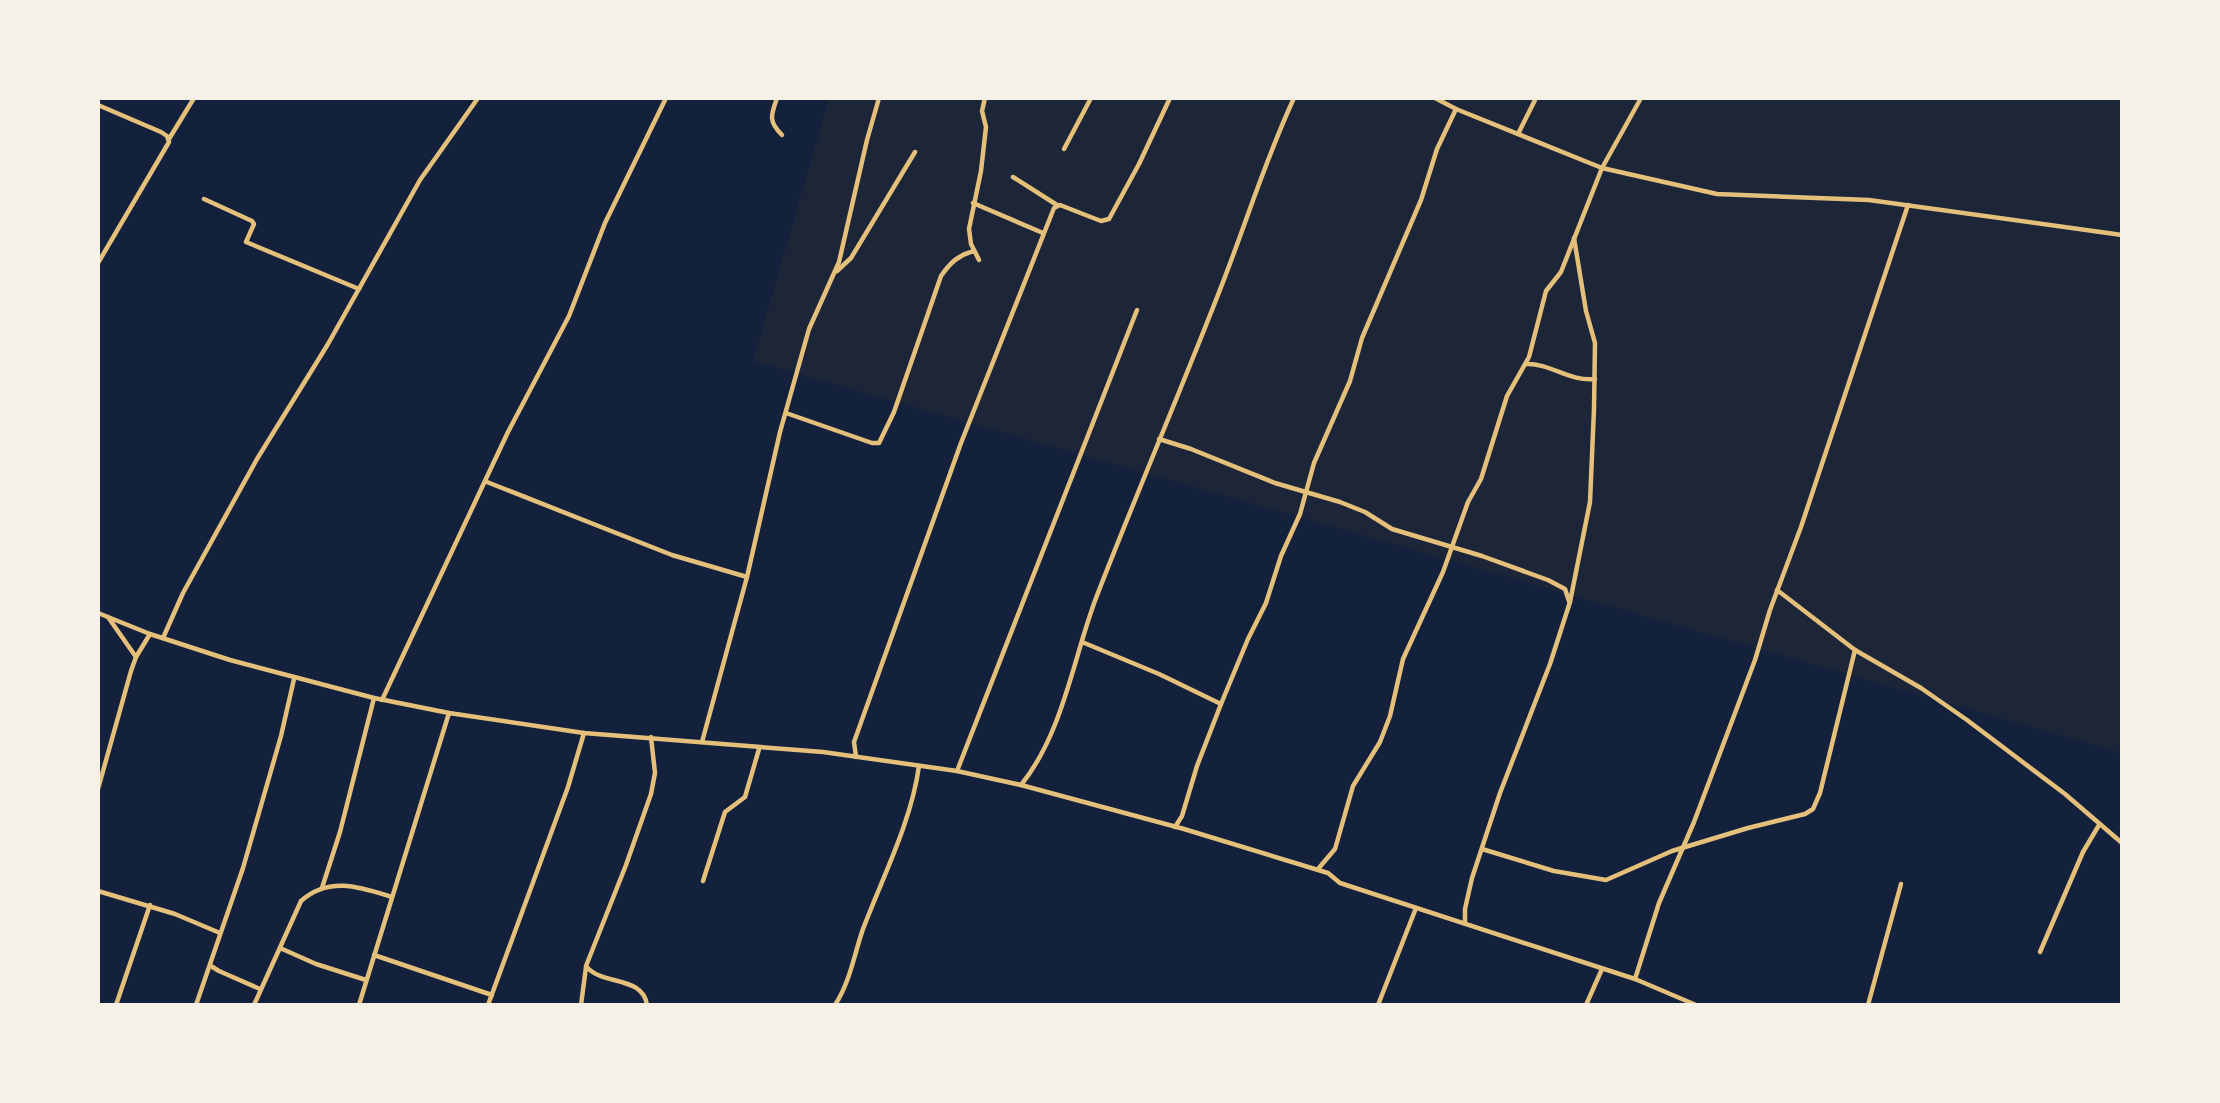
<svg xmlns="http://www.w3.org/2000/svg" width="2220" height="1103" viewBox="0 0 2220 1103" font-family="Cabin,sans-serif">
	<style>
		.green { fill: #1d2539 }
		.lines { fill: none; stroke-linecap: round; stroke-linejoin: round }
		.minor { stroke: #e5c07b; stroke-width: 4.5 }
	</style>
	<rect width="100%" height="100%" fill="#14213d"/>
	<path class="green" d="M 829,98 L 2122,98 L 2122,753 L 753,361 Z"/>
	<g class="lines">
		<g class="minor">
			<path d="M 777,98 C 771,115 768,121 782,135"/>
			<path d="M 1435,98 L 1456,109 L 1602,168 L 1717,194 L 1869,200 L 2122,235"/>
			<path d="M 98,105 L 161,132 L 167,136 L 169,142 L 98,263"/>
			<path d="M 1518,134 L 1536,98"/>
			<path d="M 169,139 L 194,98"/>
			<path d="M 1064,149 L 1091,98"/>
			<path d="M 1013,177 L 1057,205"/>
			<path d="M 204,199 L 252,221 L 254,224 L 246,242 L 359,289"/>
			<path d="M 973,203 L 1043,233"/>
			<path d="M 979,260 L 971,244 L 969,229 L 981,171 L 986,127 L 982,111 L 985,98"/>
			<path d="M 837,271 L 851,258 L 915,152"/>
			<path d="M 1526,364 C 1550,363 1570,382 1595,379"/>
			<path d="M 786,413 L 872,443 L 879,443 L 894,412 L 941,276 C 950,263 958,255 974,251"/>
			<path d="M 1159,439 L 1191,449 L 1275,483 L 1340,502 L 1365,512 L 1392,529 L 1482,556 L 1548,580 L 1565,589 L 1569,601"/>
			<path d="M 487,482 L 672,555 L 747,577"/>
			<path d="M 1777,590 L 1855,650 L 1921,688 L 1967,720 L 2065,794 L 2122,843"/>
			<path d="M 98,613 L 150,634 L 230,660 L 374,698 L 449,713 L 584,733 L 823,752 L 957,771 L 1021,785 L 1184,829 L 1328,873 L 1340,883 L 1635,979 L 1696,1005"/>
			<path d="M 108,617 L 136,657"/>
			<path d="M 163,638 L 183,593 L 257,459 L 328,344 L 420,180 L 478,98"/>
			<path d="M 1082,642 L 1159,674 L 1221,704"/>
			<path d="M 382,700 L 508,432 L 569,316 L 605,223 L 666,98"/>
			<path d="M 702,742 L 747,577 L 780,432 L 809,329 L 839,262 L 867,140 L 879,98"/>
			<path d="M 856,757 L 854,742 L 961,443 L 1054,208 L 1060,205 L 1101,221 L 1109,219 L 1139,164 L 1170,98"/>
			<path d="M 957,771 L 1137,310"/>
			<path d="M 1021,785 C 1063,733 1073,659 1096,598 C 1137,492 1182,388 1223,282 C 1247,220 1266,158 1294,98"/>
			<path d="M 98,789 L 131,671 L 136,657 L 150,634"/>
			<path d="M 1175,827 L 1182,816 L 1197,766 L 1221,704 L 1248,639 L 1266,603 L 1281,556 L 1300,514 L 1314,463 L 1350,381 L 1362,338 L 1421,200 L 1437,149 L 1456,109"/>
			<path d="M 1482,849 L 1554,871 L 1606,880 L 1672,851 L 1748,828 L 1805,814 L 1813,809 L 1820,793 L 1855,650"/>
			<path d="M 1318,869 L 1335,849 L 1353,786 L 1380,742 L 1390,716 L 1403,659 L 1443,572 L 1468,502 L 1481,479 L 1507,396 L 1529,357 L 1546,291 L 1561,272 L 1602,168 L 1641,98"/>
			<path d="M 703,881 L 725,812 L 745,797 L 759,749"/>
			<path d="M 322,888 L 340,832 L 374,698"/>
			<path d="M 98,891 L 175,914 L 220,933"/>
			<path d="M 1465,923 L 1465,909 L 1472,878 L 1500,793 L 1550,664 L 1570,602 L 1590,502 L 1594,409 L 1595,343 L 1586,311 L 1574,238"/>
			<path d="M 280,948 L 316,964 L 366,980"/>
			<path d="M 2040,952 L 2083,852 L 2099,825"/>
			<path d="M 374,955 L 492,995"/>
			<path d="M 211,966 L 219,971 L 260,989"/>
			<path d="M 1635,979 L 1659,903 L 1694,822 L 1755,660 L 1770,610 L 1801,527 L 1908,205"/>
			<path d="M 116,1005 L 150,905"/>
			<path d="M 196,1005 L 243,868 L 281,736 L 294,679"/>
			<path d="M 254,1005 L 301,901 C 329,876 360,887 392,897"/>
			<path d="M 359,1005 L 449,713"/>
			<path d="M 488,1005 L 568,787 L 584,733"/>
			<path d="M 581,1005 L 586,967"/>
			<path d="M 647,1005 C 643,975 601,986 586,966 L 626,865 L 651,794 L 655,773 L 651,737"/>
			<path d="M 835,1005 C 850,982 854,955 863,929 C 883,876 911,823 919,766"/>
			<path d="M 1378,1005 L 1416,908"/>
			<path d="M 1586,1005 L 1602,969"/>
			<path d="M 1868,1005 L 1901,884"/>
		</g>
	</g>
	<rect width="2220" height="1103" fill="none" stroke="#f6f1e7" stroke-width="200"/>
</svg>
